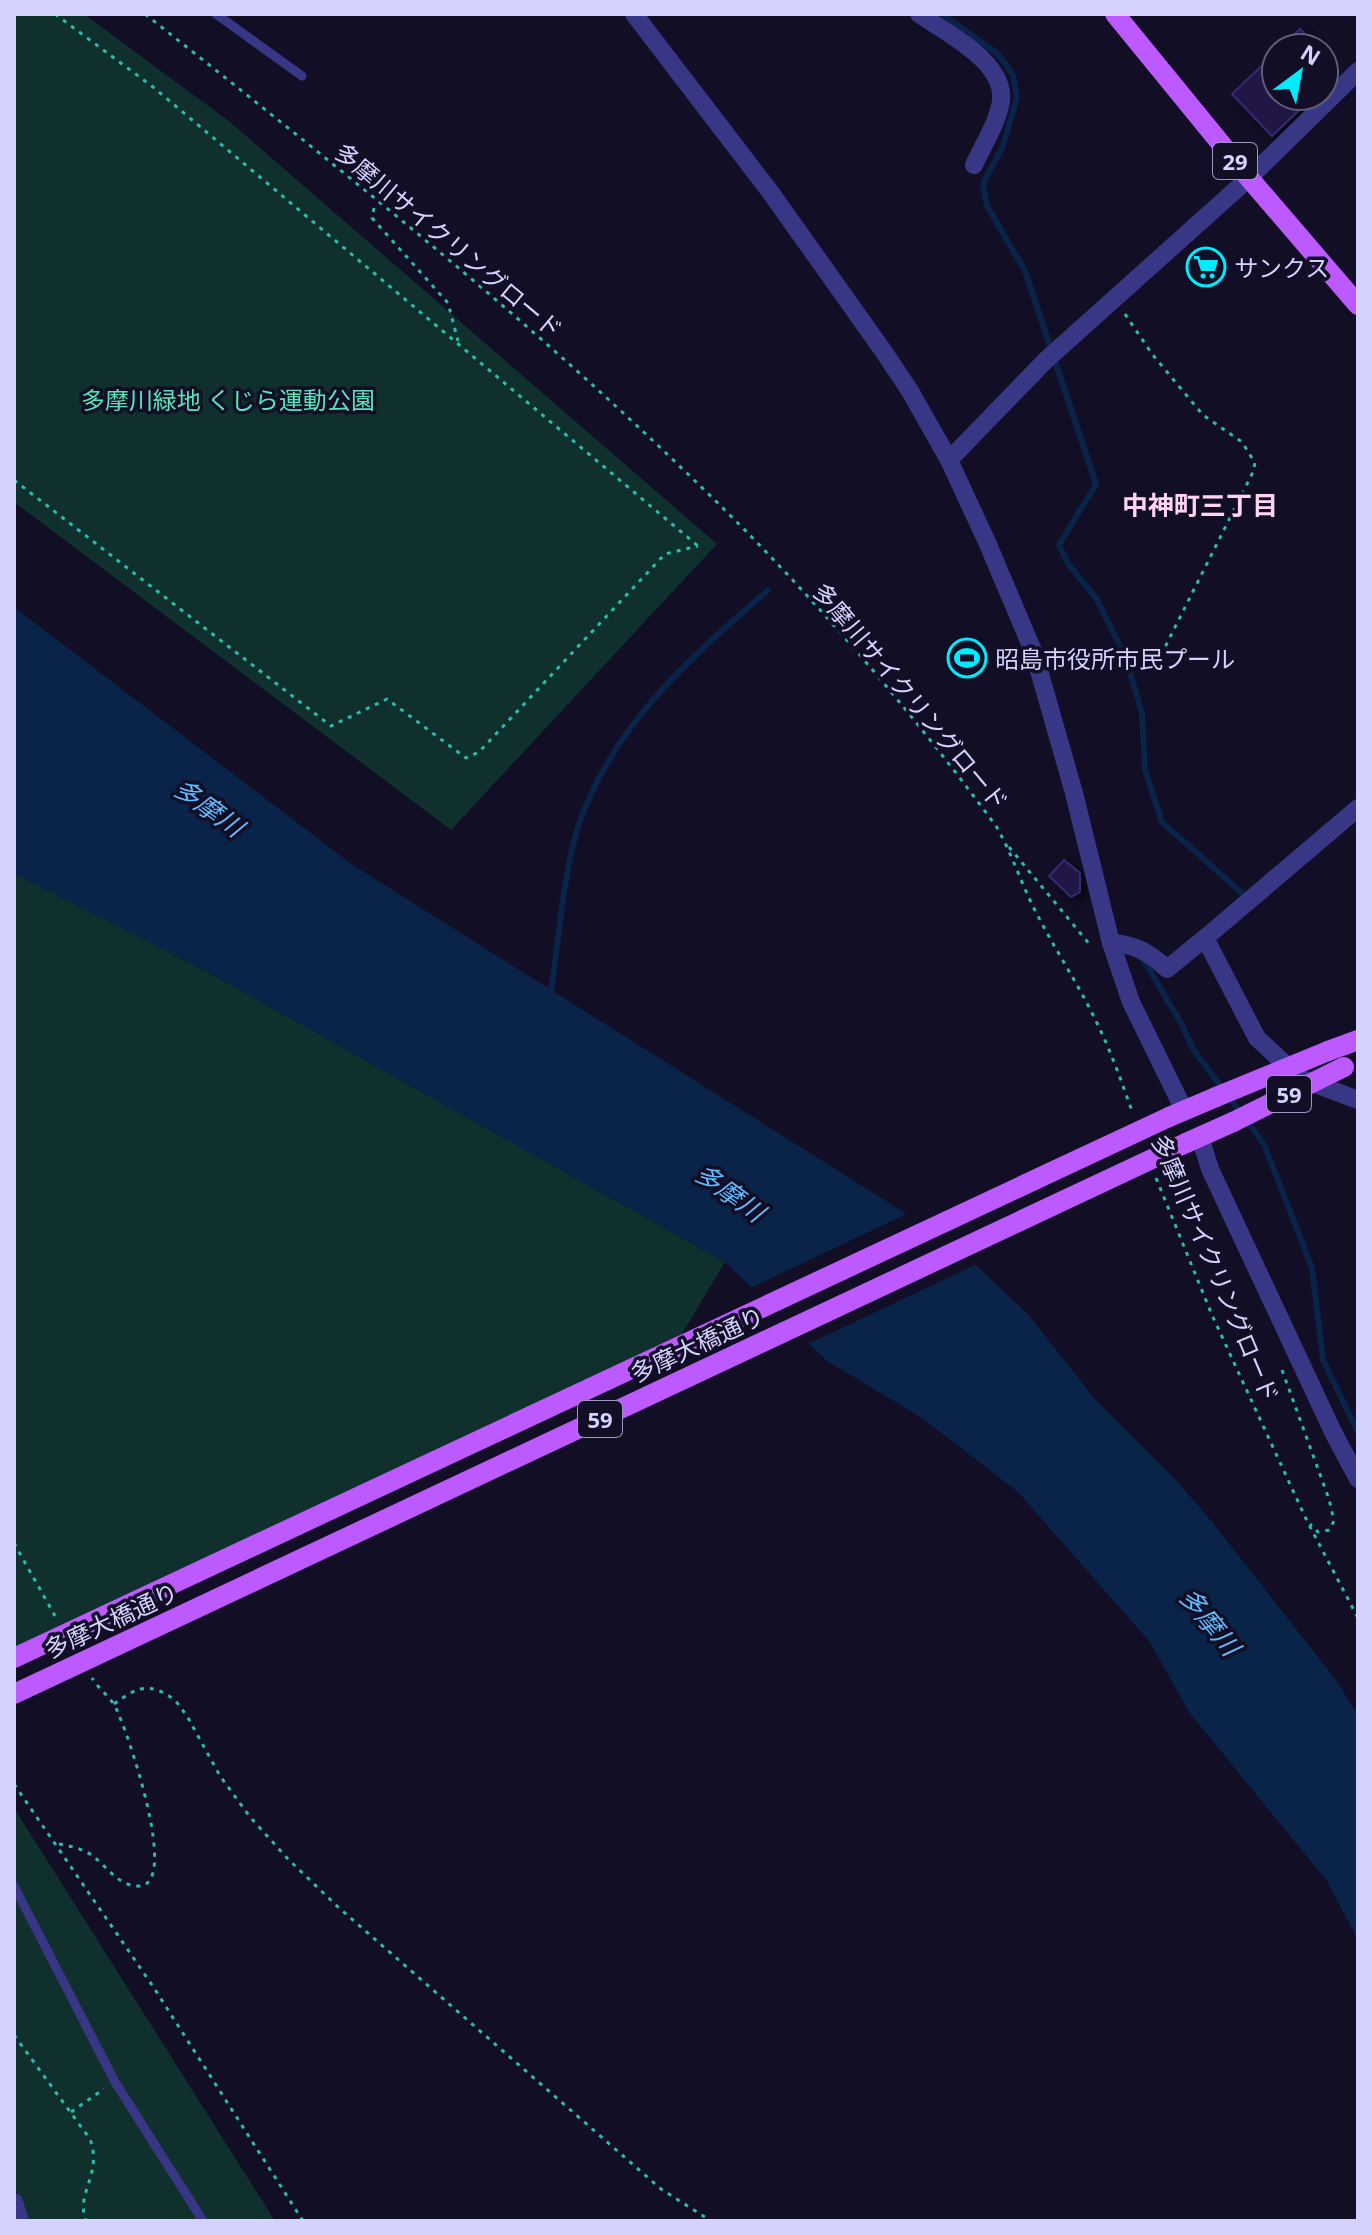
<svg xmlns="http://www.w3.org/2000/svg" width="1372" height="2235" viewBox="0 0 1372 2235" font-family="'Noto Sans','Noto Sans JP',sans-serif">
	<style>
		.green { fill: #10302e }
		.water { fill: #0a2348 }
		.pier { fill: #110e25 }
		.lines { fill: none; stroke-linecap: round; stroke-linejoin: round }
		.stream { stroke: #0a2348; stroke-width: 6 }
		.building { fill: #211947; stroke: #362a74; stroke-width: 2; filter: url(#shadow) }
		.path { stroke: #2abbae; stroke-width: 3; stroke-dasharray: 4 6; stroke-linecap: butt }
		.service { stroke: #373786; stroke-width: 9 }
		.minor { stroke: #373786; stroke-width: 18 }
		.primary { stroke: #bc59ff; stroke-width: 20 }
		.primary-bridge { stroke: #bc59ff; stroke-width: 20 }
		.labels { text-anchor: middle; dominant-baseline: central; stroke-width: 7; stroke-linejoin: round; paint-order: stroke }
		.shield { fill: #110e25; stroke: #9b97be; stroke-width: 2 }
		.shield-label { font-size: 22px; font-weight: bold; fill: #d6d2ff }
		.street-label { font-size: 24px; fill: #d6d2ff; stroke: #110e25 }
		.poi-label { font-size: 24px; fill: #d6d2ff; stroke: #110e25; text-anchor: start }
		.park-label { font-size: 24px; fill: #59e4bd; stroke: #110e25 }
		.neighbourhood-label { font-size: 26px; font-weight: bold; fill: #ffd4f1; stroke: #110e25 }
		.water-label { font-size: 26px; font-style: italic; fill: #60baff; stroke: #110e25 }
	</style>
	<defs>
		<filter id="shadow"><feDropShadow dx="6" dy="3.5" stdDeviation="4" flood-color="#0009"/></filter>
	</defs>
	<rect width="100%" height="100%" fill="#110e25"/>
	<g class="green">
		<path d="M 14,14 L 84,14 L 230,122 L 717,544 L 451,830 L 14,502 Z"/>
		<path d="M 14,873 L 206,971 L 725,1262 L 673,1349 L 14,1658 Z"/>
		<path d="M 14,1808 L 275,2221 L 27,2221 L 14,2184 Z"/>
	</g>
	<path class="water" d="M 14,607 L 350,863 L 951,1242 L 1028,1314 L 1095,1399 L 1176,1480 L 1213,1523 L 1336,1680 L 1358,1715 L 1358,1940 L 1327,1881 L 1189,1712 L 1149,1641 L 1018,1492 L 922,1418 L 827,1361 L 725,1262 L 206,971 L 14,873 Z"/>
	<path class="pier" d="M 911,1212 L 953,1239 L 979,1263 L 806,1345 L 748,1289 Z"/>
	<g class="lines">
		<g class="stream">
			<path d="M 942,14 L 998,54 L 1013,75 L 1017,97 L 1003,146 L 983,184 L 987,206 L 1025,271 L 1096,484 L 1059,545 L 1069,565 L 1096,598 L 1125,656 L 1142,713 L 1145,770 L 1162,822 L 1243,894"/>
			<path d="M 1142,957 L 1182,1025 L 1193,1049 L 1264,1144 L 1312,1268 L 1323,1360 L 1358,1432"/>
			<path d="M 551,990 C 559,939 563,875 578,827 C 612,725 690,658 768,590"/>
		</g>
	</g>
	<g class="building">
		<path d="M 1300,29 L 1319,48 L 1280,48 Z"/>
		<path d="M 1276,52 L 1276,96 L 1314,96 L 1272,136 L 1232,94 Z"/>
		<path d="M 1064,860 L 1080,873 L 1080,892 L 1071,897 L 1049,876 Z"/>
	</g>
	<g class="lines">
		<g class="path">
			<path d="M 55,14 L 153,87 L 698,546"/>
			<path d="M 145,14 C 333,163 522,313 694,480 C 804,585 906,704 996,826 C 1013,855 1022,887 1038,916 C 1056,951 1078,984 1095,1019 C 1110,1049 1121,1080 1132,1111"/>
			<path d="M 374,208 L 372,218 L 448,303 L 458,341"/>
			<path d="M 1125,314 L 1152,354 L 1203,415 L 1242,442 L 1255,463 L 1253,472 L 1155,667"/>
			<path d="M 14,480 L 331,726 L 387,699 L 466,758 L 479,752 L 665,554 L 698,546"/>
			<path d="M 1009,847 L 1091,946"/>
			<path d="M 1156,1178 L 1212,1315 L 1307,1521 L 1358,1618"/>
			<path d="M 1282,1370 L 1329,1499 L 1334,1521 L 1329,1530 L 1318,1532 L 1310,1524"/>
			<path d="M 14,1543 L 55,1616"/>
			<path d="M 114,1704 C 138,1687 148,1681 175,1700 L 187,1716 L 220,1776 L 250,1817 L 288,1859 L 338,1907 L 661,2189 L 711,2221"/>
			<path d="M 14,1784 L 154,1988 L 303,2221"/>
			<path d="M 59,1844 C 71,1846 83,1849 93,1856 C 107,1867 119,1886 138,1886 C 182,1888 126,1727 115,1706 C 109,1696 98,1688 92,1678"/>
			<path d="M 14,2035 L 90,2139 C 103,2174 75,2193 86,2221"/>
			<path d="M 71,2112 L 104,2089"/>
		</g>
		<g class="service">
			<path d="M 216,14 L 302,76"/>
			<path d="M 14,1886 L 115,2082 L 203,2221"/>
		</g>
		<g class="minor">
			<path d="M 634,14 L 771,193 L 884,352 L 910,391 L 949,460 L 987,542 L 1034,653 L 1074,793 L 1111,943 L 1131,1002 L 1184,1110"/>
			<path d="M 919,14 C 946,33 1006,62 1001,101 C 998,122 983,145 974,165"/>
			<path d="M 949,460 L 1046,360 L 1249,178 L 1358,71"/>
			<path d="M 1205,938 L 1358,808"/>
			<path d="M 1111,943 C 1135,944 1150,953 1167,969 L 1205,938 L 1257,1038 L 1300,1078 L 1358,1100"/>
			<path d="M 1200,1137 L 1210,1169 L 1333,1432 L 1358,1479"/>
			<path d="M 14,2202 L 20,2221"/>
		</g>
		<g class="primary">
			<path d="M 1115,14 L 1249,178 L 1358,305"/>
			<path d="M 1328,1051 L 1358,1040"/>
			<path d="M 1169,1117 L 1216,1097"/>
			<path d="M 1186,1143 L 1233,1122"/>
		</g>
		<g class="primary-bridge">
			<path d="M 1216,1097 L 1328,1051"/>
			<path d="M 1233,1122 L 1344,1067"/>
			<path d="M 14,1658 L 1169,1117"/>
			<path d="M 14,1694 L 1186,1143"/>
		</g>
	</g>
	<defs>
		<symbol id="supermarket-ring" viewBox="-11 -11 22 22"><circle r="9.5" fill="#110e25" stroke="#00ebfd" stroke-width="1.5"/><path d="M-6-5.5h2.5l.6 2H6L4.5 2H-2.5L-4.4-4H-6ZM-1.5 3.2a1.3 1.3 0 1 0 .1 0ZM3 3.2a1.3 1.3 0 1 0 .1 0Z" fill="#00ebfd"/></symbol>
		<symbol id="stadium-ring" viewBox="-11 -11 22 22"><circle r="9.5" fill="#110e25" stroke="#00ebfd" stroke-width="1.5"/><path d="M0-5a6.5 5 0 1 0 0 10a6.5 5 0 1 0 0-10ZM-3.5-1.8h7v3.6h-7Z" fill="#00ebfd"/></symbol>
	</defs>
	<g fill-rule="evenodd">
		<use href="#supermarket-ring" x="1184" y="245" width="44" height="44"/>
		<use href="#stadium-ring" x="945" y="636" width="44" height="44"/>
	</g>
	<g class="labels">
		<g class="shield">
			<rect x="1213" y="143" width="44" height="36" rx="6"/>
			<rect x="1267" y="1076" width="44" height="36" rx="6"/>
			<rect x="578" y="1401" width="44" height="36" rx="6"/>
		</g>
		<g class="shield-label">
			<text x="1235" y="161">29</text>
			<text x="1289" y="1094">59</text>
			<text x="600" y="1419">59</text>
		</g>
		<g class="street-label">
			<text transform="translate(449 240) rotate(40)">多摩川サイクリングロード</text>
			<text transform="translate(911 696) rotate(50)">多摩川サイクリングロード</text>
			<text transform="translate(1216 1268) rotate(67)">多摩川サイクリングロード</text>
			<text transform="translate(697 1344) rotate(-25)">多摩大橋通り</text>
			<text transform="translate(111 1620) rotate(-25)">多摩大橋通り</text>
		</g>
		<g class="poi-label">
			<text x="1234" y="267">サンクス</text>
			<text x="995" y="658">昭島市役所市民プール</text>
		</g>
		<g class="park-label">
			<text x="228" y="399">多摩川緑地 くじら運動公園</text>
		</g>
		<g class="neighbourhood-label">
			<text x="1200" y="505">中神町三丁目</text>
		</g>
		<g class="water-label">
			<text transform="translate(209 807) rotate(36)">多摩川</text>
			<text transform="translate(730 1192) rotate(36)">多摩川</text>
			<text transform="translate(1210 1621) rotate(51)">多摩川</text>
		</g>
	</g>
	<rect width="1372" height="2235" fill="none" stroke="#d6d2ff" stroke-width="32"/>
	<g transform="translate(1300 72) rotate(32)"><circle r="38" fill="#110e25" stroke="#605c7c" stroke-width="2"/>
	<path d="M0-6L14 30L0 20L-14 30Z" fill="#00ebfd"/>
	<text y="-12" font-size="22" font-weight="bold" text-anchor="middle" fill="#d6d2ff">N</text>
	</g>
</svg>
